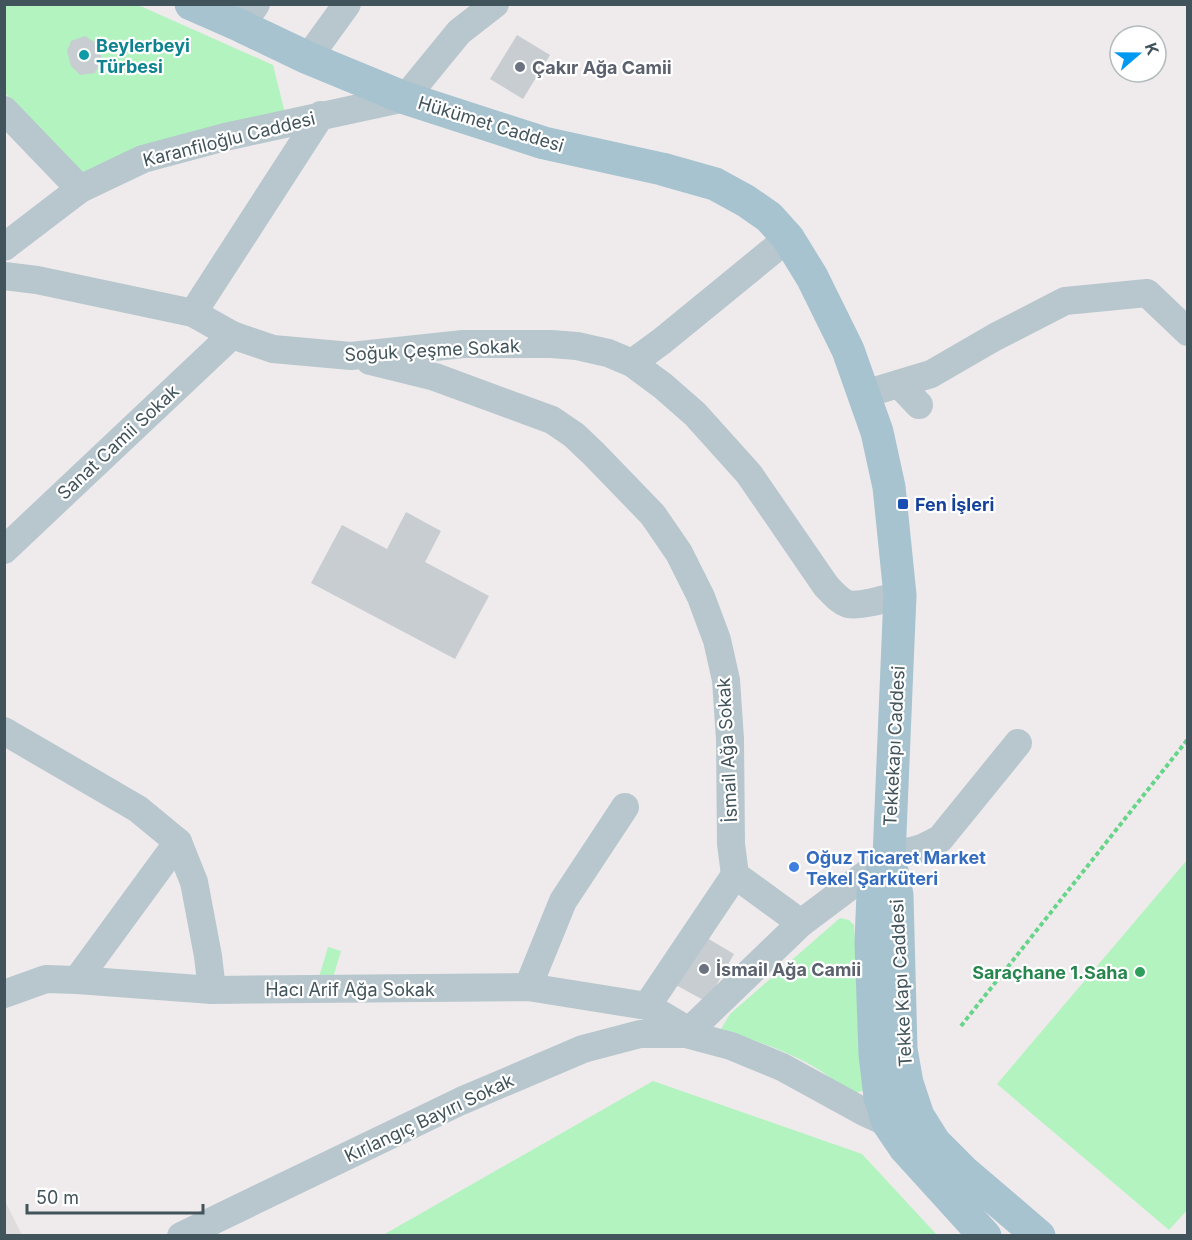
<svg xmlns="http://www.w3.org/2000/svg" width="1192" height="1240" viewBox="0 0 1192 1240" font-family="Inter,sans-serif">
	<style>
		.education { fill: #e0dcde }
		.green { fill: #b2f3bf }
		.building { fill: #c7cdd1 }
		.lines { fill: none; stroke-linecap: round; stroke-linejoin: round }
		.path { stroke: #67d589; stroke-width: 4; stroke-dasharray: 4.5 3; stroke-linecap: butt }
		.minor { stroke: #b7c7cd; stroke-width: 28 }
		.major { stroke: #a7c3cf; stroke-width: 33 }
		.culture-dot { fill: #0f9aa8; stroke: #fff; stroke-width: 2 }
		.worship-dot { fill: #6b7280; stroke: #fff; stroke-width: 2 }
		.transit-dot { fill: #1a4fb4; stroke: #fff; stroke-width: 2 }
		.shop-dot { fill: #3f7fe0; stroke: #fff; stroke-width: 2 }
		.leisure-dot { fill: #2e9e5b; stroke: #fff; stroke-width: 2 }
		.labels { text-anchor: middle; dominant-baseline: central; stroke-width: 4.5; stroke-linejoin: round; paint-order: stroke }
		.culture-label { font-size: 18px; font-weight: bold; fill: #0d838f; stroke: #fff; text-anchor: start }
		.worship-label { font-size: 18px; font-weight: bold; fill: #5b616d; stroke: #fff; text-anchor: start }
		.street-label { font-size: 18px; fill: #42545b; stroke: #fff }
		.transit-label { font-size: 18px; font-weight: bold; fill: #164399; stroke: #fff; text-anchor: start }
		.shop-label { font-size: 18px; font-weight: bold; fill: #366cbe; stroke: #fff; text-anchor: start }
		.leisure-label { font-size: 18px; font-weight: bold; fill: #27864d; stroke: #fff; text-anchor: end }
	</style>
	<rect width="100%" height="100%" fill="#efebec"/>
	<path class="education" d="M 5,1201 L 22,1235 L 5,1235 Z"/>
	<g class="green">
		<path d="M 6,5 L 138,5 L 273,65 L 285,113 L 81,174 L 5,93 L 4,7 Z"/>
		<path d="M 1187,860 L 1188,1209 L 1169,1230 L 997,1084 Z"/>
		<path d="M 840,918 L 849,920 L 854,925 L 865,1090 L 850,1095 C 816,1059 767,1045 721,1029 L 730,1014 Z"/>
		<path d="M 328,947 L 341,951 L 332,981 L 319,977 Z"/>
		<path d="M 653,1081 L 862,1154 L 937,1235 L 383,1235 Z"/>
	</g>
	<g class="building">
		<path d="M 517,35 L 550,55 L 523,99 L 490,79 Z"/>
		<path d="M 85,36 L 96,43 L 102,59 L 95,73 L 80,75 L 71,66 L 67,51 L 71,41 Z"/>
		<path d="M 406,512 L 441,531 L 425,562 L 489,596 L 455,659 L 311,583 L 342,525 L 387,549 Z"/>
		<path d="M 702,935 L 734,954 L 707,1002 L 674,984 Z"/>
	</g>
	<g class="lines">
		<path class="path" d="M 961,1026 L 1188,739"/>
		<g class="minor">
			<path d="M 241,26 L 256,4"/>
			<path d="M 308,58 L 347,4"/>
			<path d="M 4,110 L 80,189"/>
			<path d="M 4,247 L 80,189 L 143,159 L 225,137 L 405,98 L 459,32 L 495,4"/>
			<path d="M 4,276 L 37,280 L 193,313 L 232,335 L 273,349 L 351,356 L 463,344 L 551,344 L 577,346 L 608,353 L 632,363 L 663,386 L 695,414 L 749,474 L 826,586 C 832,592 839,601 848,604 C 859,607 889,598 900,595"/>
			<path d="M 193,313 L 321,115"/>
			<path d="M 370,361 L 435,377 L 552,420 L 574,435 L 594,454 L 653,515 L 679,553 L 701,597 L 717,640 L 726,680 L 730,739 L 731,844 L 735,875 L 801,923"/>
			<path d="M 632,363 L 662,341 L 788,238"/>
			<path d="M 899,384 L 919,405"/>
			<path d="M 865,394 L 931,374 L 995,337 L 1065,301 L 1147,293 L 1188,332"/>
			<path d="M 4,550 L 232,335"/>
			<path d="M 4,731 L 138,809 L 178,842 L 194,882 L 208,956 L 212,990"/>
			<path d="M 77,980 L 178,842"/>
			<path d="M 528,987 L 563,901 L 625,807"/>
			<path d="M 4,994 L 46,979 L 77,980 L 212,990 L 528,987 L 647,1006 L 679,1025 L 686,1034"/>
			<path d="M 647,1006 L 735,875"/>
			<path d="M 686,1034 L 801,923 L 889,857 L 922,848 L 940,839 L 1018,743"/>
			<path d="M 181,1236 L 461,1101 L 583,1049 L 640,1034 L 686,1034 L 731,1046 L 782,1067 L 864,1112 L 888,1123"/>
		</g>
		<g class="major">
			<path d="M 191,4 L 241,26 L 308,58 L 405,98 L 544,143 L 662,169 L 715,184 L 746,201 L 769,217 L 788,238 L 812,277 L 848,350 L 877,432 L 889,487 L 900,595 L 889,857 L 873,893 L 871,942 L 875,1054 L 880,1097 L 888,1123 L 905,1148 L 985,1236"/>
			<path d="M 889,857 L 897,895 L 901,1049 L 907,1083 L 918,1116 L 935,1143 L 963,1171 L 1039,1236"/>
		</g>
	</g>
	<circle class="culture-dot" cx="84" cy="55" r="6"/>
	<g class="worship-dot">
		<circle cx="520" cy="67" r="6"/>
		<circle cx="704" cy="969" r="6"/>
	</g>
	<rect class="transit-dot" x="897" y="498" width="12" height="12" rx="3"/>
	<circle class="shop-dot" cx="794" cy="867" r="6"/>
	<circle class="leisure-dot" cx="1140" cy="972" r="6"/>
	<g class="labels">
		<g class="culture-label">
			<text x="96" y="45">Beylerbeyi<tspan x="96" dy="21">Türbesi</tspan></text>
		</g>
		<g class="worship-label">
			<text x="532" y="67">Çakır Ağa Camii</text>
			<text x="716" y="969">İsmail Ağa Camii</text>
		</g>
		<g class="street-label">
			<text transform="translate(491 124) rotate(17)">Hükümet Caddesi</text>
			<text transform="translate(229 139) rotate(-14)">Karanfiloğlu Caddesi</text>
			<text transform="translate(432 350) rotate(-3)">Soğuk Çeşme Sokak</text>
			<text transform="translate(118 442) rotate(-43)">Sanat Camii Sokak</text>
			<text transform="translate(894 746) rotate(-87)">Tekkekapı Caddesi</text>
			<text transform="translate(727 750) rotate(-93)">İsmail Ağa Sokak</text>
			<text transform="translate(901 983) rotate(-93)">Tekke Kapı Caddesi</text>
			<text x="350" y="989">Hacı Arif Ağa Sokak</text>
			<text transform="translate(429 1118) rotate(-25)">Kırlangıç Bayırı Sokak</text>
		</g>
		<g class="transit-label">
			<text x="915" y="504">Fen İşleri</text>
		</g>
		<g class="shop-label">
			<text x="806" y="857">Oğuz Ticaret Market<tspan x="806" dy="21">Tekel Şarküteri</tspan></text>
		</g>
		<g class="leisure-label">
			<text x="1128" y="972">Saraçhane 1.Saha</text>
		</g>
	</g>
	<rect width="1192" height="1240" fill="none" stroke="#42545b" stroke-width="12"/>
	<g transform="translate(1138 54) rotate(70)"><circle r="28" fill="#ffffff" stroke="#b3bbbd" stroke-width="1.5"/>
	<path d="M0-4.5L10 22L0 15L-10 22Z" fill="#0499f0"/>
	<text y="-9" font-size="16" font-weight="bold" text-anchor="middle" fill="#42545b">K</text>
	</g>
	<path d="M27 1204v9h176v-9" fill="none" stroke="#42545b" stroke-width="3"/>
	<text x="36" y="1204" font-size="18" fill="#42545b" stroke="#ffffff" stroke-width="4.5" paint-order="stroke">50 m</text>
</svg>
